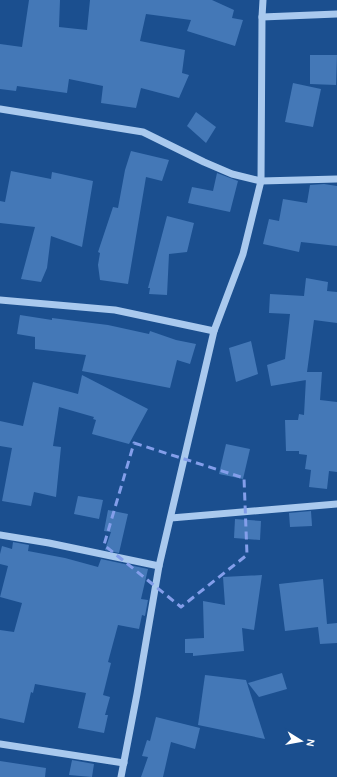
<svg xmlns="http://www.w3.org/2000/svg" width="337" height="777" viewBox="0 0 337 777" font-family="Karla,sans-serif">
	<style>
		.building { fill: #4478b7 }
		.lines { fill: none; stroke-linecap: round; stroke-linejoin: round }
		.minor { stroke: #a9c9ee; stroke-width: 7 }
		.marked { fill: none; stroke: #839eea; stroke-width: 3; stroke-dasharray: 8 5; stroke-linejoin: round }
	</style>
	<rect width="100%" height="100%" fill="#1b4f8f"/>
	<g class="building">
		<path d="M 29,0 L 60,0 L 59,27 L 87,30 L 90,0 L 212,0 L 234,10 L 232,18 L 243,20 L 235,46 L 187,31 L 191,20 L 146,14 L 140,41 L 185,50 L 182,73 L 189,75 L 179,98 L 141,88 L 136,108 L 101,103 L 103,86 L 69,79 L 67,93 L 17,86 L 16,91 L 0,89 L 0,44 L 22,47 Z"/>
		<path d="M 310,55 L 337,55 L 336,85 L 310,84 Z"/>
		<path d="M 293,83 L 321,89 L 313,127 L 285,122 Z"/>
		<path d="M 196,112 L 216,127 L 206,143 L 187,126 Z"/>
		<path d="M 131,151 L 169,160 L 162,181 L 146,177 L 128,284 L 100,280 L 98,265 L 100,253 L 98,252 L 113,207 L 118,208 L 125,170 Z"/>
		<path d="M 11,171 L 51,179 L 52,172 L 93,181 L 82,247 L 51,236 L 47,268 L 41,282 L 21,279 L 35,227 L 0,223 L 0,201 L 5,202 Z"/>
		<path d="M 217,173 L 238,181 L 230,212 L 188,203 L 192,187 L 213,191 Z"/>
		<path d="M 324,184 L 337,186 L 337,246 L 301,242 L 299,252 L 263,244 L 269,219 L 279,221 L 283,199 L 307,203 L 310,185 Z"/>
		<path d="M 167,216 L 194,223 L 187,252 L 169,254 L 167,295 L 149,294 L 150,288 L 148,288 Z"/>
		<path d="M 306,278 L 328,282 L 327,291 L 337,292 L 337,323 L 314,320 L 307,372 L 322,372 L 320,400 L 337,402 L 337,472 L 329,471 L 327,489 L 309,487 L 311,470 L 305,469 L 307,455 L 299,454 L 299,451 L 286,451 L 285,420 L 298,420 L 299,414 L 304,415 L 306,378 L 306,380 L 271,386 L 267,365 L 285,359 L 290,314 L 269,313 L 270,294 L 304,296 Z"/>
		<path d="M 20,315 L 52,320 L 52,318 L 108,325 L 149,334 L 150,331 L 176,340 L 196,344 L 190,364 L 177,360 L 170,388 L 82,371 L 86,355 L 35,349 L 35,337 L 17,334 Z"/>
		<path d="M 251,341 L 258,374 L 236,382 L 229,348 Z"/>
		<path d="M 82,375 L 148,409 L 129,444 L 92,434 L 96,420 L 93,419 L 94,417 L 59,407 L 53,446 L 61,447 L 56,497 L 34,492 L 31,506 L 2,501 L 12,448 L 0,446 L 0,421 L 23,426 L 33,382 L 78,394 Z"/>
		<path d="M 226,444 L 250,449 L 243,479 L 219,474 Z"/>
		<path d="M 78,496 L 103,500 L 99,519 L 74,514 Z"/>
		<path d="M 108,510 L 128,514 L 119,553 L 105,550 L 111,532 L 104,531 Z"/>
		<path d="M 311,511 L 312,526 L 290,527 L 289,513 Z"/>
		<path d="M 235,519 L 261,521 L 260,540 L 234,538 Z"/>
		<path d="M 13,542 L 29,545 L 28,551 L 65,558 L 98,567 L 101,559 L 148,569 L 141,599 L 148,600 L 145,616 L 142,615 L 139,629 L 118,625 L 108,662 L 111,663 L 103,695 L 110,697 L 105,715 L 108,715 L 104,733 L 78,728 L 86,693 L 35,684 L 33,693 L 31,692 L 24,723 L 0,718 L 0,630 L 14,632 L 22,603 L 0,597 L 8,566 L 0,564 L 0,554 L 2,546 L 12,549 Z"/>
		<path d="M 262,575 L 254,630 L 242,628 L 244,651 L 193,656 L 193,653 L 185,653 L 185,639 L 204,638 L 203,601 L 225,605 L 223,577 Z"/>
		<path d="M 323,579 L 327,624 L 337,623 L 337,643 L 320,644 L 318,627 L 285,631 L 279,584 Z"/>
		<path d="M 282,673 L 287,689 L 259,697 L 248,683 Z"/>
		<path d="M 205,675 L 246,680 L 265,739 L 198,725 Z"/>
		<path d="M 156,717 L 200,728 L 195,749 L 171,742 L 163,777 L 141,777 L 148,757 L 142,756 L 147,740 L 150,741 Z"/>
		<path d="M 72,760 L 94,764 L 92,777 L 69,775 Z"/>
		<path d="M 0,761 L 46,768 L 45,777 L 0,777 Z"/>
	</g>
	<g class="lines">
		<g class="minor">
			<path d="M 262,17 L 337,14"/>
			<path d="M 0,109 L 143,132 L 204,162 L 232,174 L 261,181 L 337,179"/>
			<path d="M 0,300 L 115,310 L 214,331"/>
			<path d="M 171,518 L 337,504"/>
			<path d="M 0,535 L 49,543 L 159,566"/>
			<path d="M 0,744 L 124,763"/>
			<path d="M 121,777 L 137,694 L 159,566 L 214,331 L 243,254 L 261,181 L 262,17 L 263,0"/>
		</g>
	</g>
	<path class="marked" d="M 134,443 L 244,478 L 247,555 L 181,607 L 104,545 Z"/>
	<g transform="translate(301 741) rotate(101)" stroke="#1b4f8f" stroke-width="3" paint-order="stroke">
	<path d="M0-3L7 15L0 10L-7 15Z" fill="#ffffff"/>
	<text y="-6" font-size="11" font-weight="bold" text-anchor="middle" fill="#ffffff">N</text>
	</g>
</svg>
